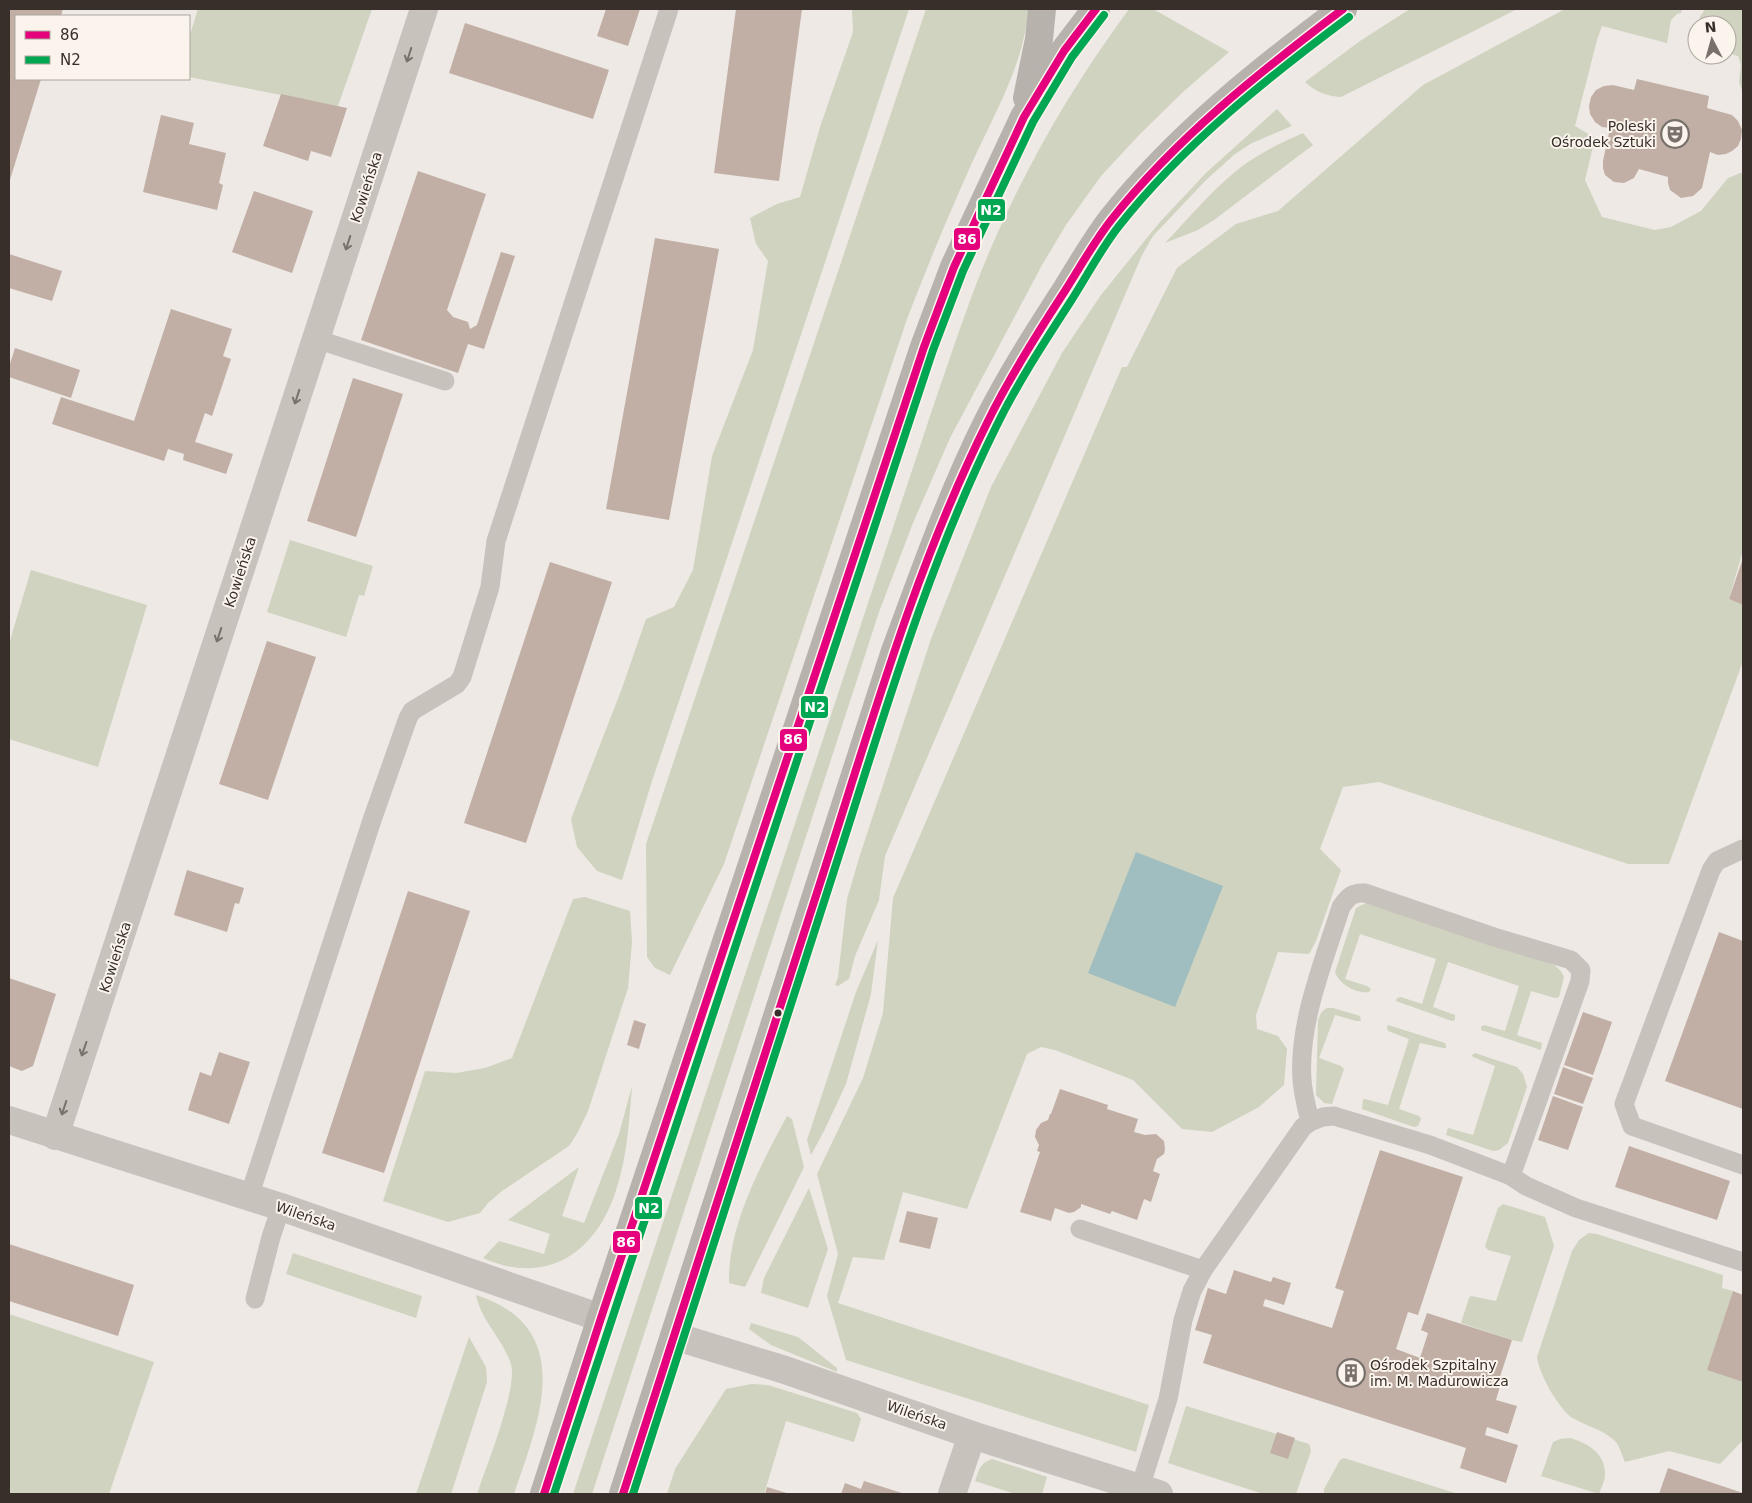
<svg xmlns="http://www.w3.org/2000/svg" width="1752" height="1503" viewBox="0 0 1752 1503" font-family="'DejaVu Sans',sans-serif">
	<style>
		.green { fill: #cfd3bf }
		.water { fill: #a0bebf }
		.building { fill: #c1afa6 }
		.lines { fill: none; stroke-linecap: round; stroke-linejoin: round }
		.service { stroke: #c7c2bc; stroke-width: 19 }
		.minor { stroke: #c7c2bc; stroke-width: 28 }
		.secondary { stroke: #b8b2ad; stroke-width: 28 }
		.bus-1-casing { stroke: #faf4ec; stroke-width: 11 }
		.bus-2-casing { stroke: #faf4ec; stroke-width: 11 }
		.bus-1 { stroke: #e5007d; stroke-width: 8 }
		.bus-2 { stroke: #00a651; stroke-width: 8 }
		.oneway { stroke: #78716c }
		.bus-dot { fill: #382f2a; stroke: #faf4ec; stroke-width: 2 }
		.labels { text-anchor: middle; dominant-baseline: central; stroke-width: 4; stroke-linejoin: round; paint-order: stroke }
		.poi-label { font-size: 14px; fill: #382f2a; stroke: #faf4ec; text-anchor: end }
		.street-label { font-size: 14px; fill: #382f2a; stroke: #faf4ec }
		.line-badge { stroke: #faf4ec; stroke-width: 2 }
		.badge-label { font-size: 14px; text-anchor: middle; font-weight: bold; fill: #fff }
	</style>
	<rect width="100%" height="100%" fill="#eee9e4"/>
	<g class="green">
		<path d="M 198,9 L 372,9 L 338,106 L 189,77 L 189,38 Z"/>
		<path d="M 852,9 L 909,9 L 713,600 L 651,784 L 622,880 L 597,871 L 577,847 L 571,819 L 621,691 L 646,619 L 674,607 L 693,570 L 712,456 L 753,350 L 768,261 L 756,244 L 750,218 L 777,204 L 800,197 L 820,127 L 853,32 Z"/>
		<path d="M 926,9 L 1028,9 C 1025,63 993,116 971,165 C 948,216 927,267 907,319 L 724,864 L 670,975 L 655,968 L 647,957 L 646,844 Z"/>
		<path d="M 1129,9 L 1153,9 L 1229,52 L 1183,92 L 1140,134 L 1101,176 L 1066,225 L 1042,265 L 950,438 L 913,523 L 879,612 L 592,1494 L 573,1494 L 932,410 C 953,350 972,289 998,232 C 1035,150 1077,80 1129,9 Z"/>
		<path d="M 1410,9 L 1517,9 C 1459,39 1400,67 1341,97 C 1327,96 1316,92 1305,82 L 1360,41 Z"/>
		<path d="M 1565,9 L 1682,9 L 1681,13 L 1677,14 L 1671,20 L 1667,43 L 1602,26 L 1597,40 L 1575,126 L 1595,138 L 1585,180 L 1602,217 L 1655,230 L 1671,227 L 1701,211 L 1728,178 L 1743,172 L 1743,550 L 1729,599 L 1743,605 L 1743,661 L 1669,864 L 1628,864 L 1379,782 L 1343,787 L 1320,849 L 1341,870 L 1316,941 L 1309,954 L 1278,952 L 1256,1015 L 1257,1029 L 1278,1036 L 1287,1049 L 1284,1085 L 1259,1107 L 1212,1132 L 1182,1129 L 1133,1080 L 1055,1050 L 1041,1047 L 1027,1054 L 967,1209 L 903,1192 L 884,1260 L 853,1257 L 838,1303 L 1149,1405 L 1136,1452 L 846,1360 L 827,1296 L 838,1254 L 817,1174 L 863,1078 L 883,1013 L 893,898 L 1122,367 L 1127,367 L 1177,268 L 1236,224 L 1278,211 L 1423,85 Z"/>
		<path d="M 1705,9 L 1743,9 L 1743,93 L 1739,82 L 1741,65 L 1738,56 L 1727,53 L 1727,25 L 1701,25 L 1700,17 Z"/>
		<path d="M 1277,109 L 1292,126 L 1252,143 L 1235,154 L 1206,180 L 1153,236 L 1142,255 L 885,856 L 879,900 L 855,956 L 849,979 L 838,986 L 835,985 L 838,977 L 847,899 L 860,855 L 931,639 L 991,487 L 1062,353 L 1101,295 L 1159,223 L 1207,172 Z"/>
		<path d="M 1303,133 L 1313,145 L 1214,220 L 1198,230 L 1165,243 C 1188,219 1210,192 1236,171 C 1256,155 1280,143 1303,133 Z"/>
		<path d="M 290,540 L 373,566 L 364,596 L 359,595 L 346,637 L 267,612 Z"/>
		<path d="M 31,570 L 147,605 L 98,767 L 9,739 L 9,644 Z"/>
		<path d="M 585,897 L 630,911 L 632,942 L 628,988 L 588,1111 L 578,1132 L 569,1146 L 502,1191 L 488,1203 L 480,1213 L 448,1222 L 383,1201 L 425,1071 L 456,1073 L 485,1068 L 512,1058 L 573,899 Z"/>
		<path d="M 1366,903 L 1554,965 L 1560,970 L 1564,977 L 1559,997 L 1555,998 L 1531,991 L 1517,1035 L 1542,1043 L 1541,1050 L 1481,1030 L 1481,1027 L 1484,1025 L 1505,1031 L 1519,986 L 1448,962 L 1433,1007 L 1455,1015 L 1455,1020 L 1452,1021 L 1396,1001 L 1397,998 L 1401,997 L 1422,1004 L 1436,959 L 1360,934 L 1345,979 L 1367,986 L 1371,989 L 1369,992 C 1356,994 1339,984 1335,972 L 1356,908 Z"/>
		<path d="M 878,940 L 871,994 L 846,1084 L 824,1131 L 811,1155 L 807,1140 L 856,992 Z"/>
		<path d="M 1327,1008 L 1333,1008 L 1360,1016 L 1361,1021 L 1356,1021 L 1335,1015 L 1319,1058 L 1341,1066 L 1344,1069 L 1332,1104 L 1324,1103 L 1316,1095 L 1318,1021 C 1320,1015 1321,1011 1327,1008 Z"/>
		<path d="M 1388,1025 L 1445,1043 L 1446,1046 L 1446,1048 L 1443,1048 L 1420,1043 L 1399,1109 L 1419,1116 L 1421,1119 L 1418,1126 L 1414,1127 L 1362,1109 L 1363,1099 L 1365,1099 L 1388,1105 L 1409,1039 L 1388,1031 L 1387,1027 Z"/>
		<path d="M 1475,1053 L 1517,1067 L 1523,1074 L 1527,1087 L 1508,1143 L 1499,1150 L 1493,1151 L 1446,1135 L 1448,1128 L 1473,1135 L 1495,1066 L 1473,1057 L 1472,1055 Z"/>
		<path d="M 632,1086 C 629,1123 627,1163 613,1199 C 591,1257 542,1285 483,1258 L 499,1241 L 544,1254 L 550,1234 L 508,1220 L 579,1167 L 562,1216 L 584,1223 L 619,1134 Z"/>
		<path d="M 787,1116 L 792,1119 L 804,1167 L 745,1287 L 729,1283 C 728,1225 761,1165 787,1116 Z"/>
		<path d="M 809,1188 L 828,1249 L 808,1308 L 761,1293 L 764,1278 Z"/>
		<path d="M 1503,1204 L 1545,1217 L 1554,1246 L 1522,1342 L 1512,1340 L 1461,1323 L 1469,1298 L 1471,1296 L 1496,1301 L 1511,1256 L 1488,1250 L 1485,1246 L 1498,1208 Z"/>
		<path d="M 1589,1233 L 1597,1234 L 1723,1275 L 1722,1288 L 1733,1291 L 1708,1370 L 1743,1382 L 1743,1440 L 1720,1464 L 1669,1451 L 1625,1462 C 1622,1456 1620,1446 1615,1441 C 1603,1429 1585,1426 1571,1417 C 1558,1407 1539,1374 1537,1357 L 1572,1251 L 1579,1240 Z"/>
		<path d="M 293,1253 L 422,1296 L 416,1318 L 286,1274 Z"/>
		<path d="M 476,1295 C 578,1328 539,1421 514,1494 L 477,1494 C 486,1467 518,1388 511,1364 C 503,1339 481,1321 476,1295 Z"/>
		<path d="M 9,1314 L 154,1362 L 109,1494 L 9,1494 Z"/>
		<path d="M 751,1323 L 798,1337 L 837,1368 L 837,1372 L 771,1345 L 749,1329 Z"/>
		<path d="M 469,1337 L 486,1367 L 487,1382 L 451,1494 L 416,1494 Z"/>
		<path d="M 752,1384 L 768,1385 L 857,1413 L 861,1419 L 854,1442 L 786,1421 L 764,1494 L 667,1494 L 675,1469 L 726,1389 Z"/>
		<path d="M 1186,1406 L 1309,1444 L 1311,1451 L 1296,1494 L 1263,1494 L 1168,1463 Z"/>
		<path d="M 1570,1438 C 1588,1443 1606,1454 1605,1475 C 1605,1481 1601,1488 1599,1494 L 1541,1476 L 1553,1442 L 1560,1439 Z"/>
		<path d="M 1344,1458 L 1458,1494 L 1324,1494 L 1324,1489 L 1340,1460 Z"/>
		<path d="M 992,1459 L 1047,1477 L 1042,1494 L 1015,1494 L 975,1481 C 979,1470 980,1463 992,1459 Z"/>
	</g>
	<path class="water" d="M 1136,852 L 1223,886 L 1175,1007 L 1088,973 Z"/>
	<g class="building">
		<path d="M 9,9 L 63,9 L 61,16 L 16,16 L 16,79 L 41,79 L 9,183 Z"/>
		<path d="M 606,9 L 640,9 L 628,46 L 597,36 Z"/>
		<path d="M 736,9 L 802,9 L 779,181 L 714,173 Z"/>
		<path d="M 465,23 L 609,70 L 593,119 L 449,73 Z"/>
		<path d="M 1637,79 L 1709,96 L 1707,108 L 1732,115 L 1738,121 L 1742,130 L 1741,139 L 1738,146 L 1732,151 L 1726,154 L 1718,155 L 1710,152 L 1702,188 L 1693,196 L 1681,198 L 1670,190 L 1668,183 L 1668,177 L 1639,169 L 1634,178 L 1624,183 L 1614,182 L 1605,175 L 1603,168 L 1603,161 L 1610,128 L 1602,127 L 1595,122 L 1590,114 L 1589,106 L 1591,97 L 1596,90 L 1604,86 L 1613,85 L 1634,90 Z"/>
		<path d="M 281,94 L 347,108 L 331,157 L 311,151 L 308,161 L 263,146 Z"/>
		<path d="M 161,115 L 194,123 L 189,144 L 226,153 L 219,183 L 223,185 L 217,210 L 143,192 Z"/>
		<path d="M 418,171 L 486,194 L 447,310 L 453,317 L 468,322 L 470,329 L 477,325 L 501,252 L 515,256 L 484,349 L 468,344 L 458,373 L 361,340 Z"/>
		<path d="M 254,191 L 313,211 L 292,273 L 232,252 Z"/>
		<path d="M 655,238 L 719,249 L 669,520 L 606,509 Z"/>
		<path d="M 9,254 L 62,271 L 52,301 L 9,288 Z"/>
		<path d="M 171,309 L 232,329 L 223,356 L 231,359 L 212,416 L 205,413 L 195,442 L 233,454 L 226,474 L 183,460 L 184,454 L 168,449 L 164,461 L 52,424 L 61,397 L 134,421 Z"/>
		<path d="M 15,348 L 80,370 L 71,398 L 9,377 L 9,367 Z"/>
		<path d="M 353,378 L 403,394 L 356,537 L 307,521 Z"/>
		<path d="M 1743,558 L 1743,605 L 1729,599 Z"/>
		<path d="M 550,562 L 612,582 L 526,843 L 464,823 Z"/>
		<path d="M 267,641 L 316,657 L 268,800 L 219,784 Z"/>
		<path d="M 187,870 L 244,888 L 239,904 L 235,903 L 227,932 L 174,915 Z"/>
		<path d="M 408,891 L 470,911 L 384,1173 L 322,1153 Z"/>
		<path d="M 1719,932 L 1743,941 L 1743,1109 L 1665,1081 Z"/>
		<path d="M 9,978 L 56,994 L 33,1066 L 22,1071 L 9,1066 Z"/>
		<path d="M 1583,1012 L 1612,1022 L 1593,1075 L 1564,1065 Z"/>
		<path d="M 634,1020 L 646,1024 L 639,1049 L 627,1045 Z"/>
		<path d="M 219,1052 L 250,1062 L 229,1124 L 188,1110 L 200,1072 L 211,1076 Z"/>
		<path d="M 1563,1067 L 1593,1078 L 1583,1104 L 1554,1094 Z"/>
		<path d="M 1060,1089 L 1108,1105 L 1107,1109 L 1138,1119 L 1134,1132 L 1145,1135 L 1156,1134 L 1164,1141 L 1165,1149 L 1164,1154 L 1157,1159 L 1153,1171 L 1160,1174 L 1151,1202 L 1144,1199 L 1137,1220 L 1112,1211 L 1110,1214 L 1081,1204 L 1081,1207 L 1074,1212 L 1069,1213 L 1055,1208 L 1051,1221 L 1020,1212 L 1040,1152 L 1037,1151 L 1039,1145 L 1035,1137 L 1036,1130 L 1041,1123 L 1048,1120 L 1050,1114 L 1051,1114 Z"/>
		<path d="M 1553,1096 L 1583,1107 L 1568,1150 L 1538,1140 Z"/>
		<path d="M 1629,1146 L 1730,1181 L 1717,1220 L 1615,1187 Z"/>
		<path d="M 1380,1150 L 1463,1177 L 1418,1315 L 1408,1312 L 1396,1349 L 1420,1358 L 1428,1333 L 1421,1330 L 1427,1313 L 1512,1340 L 1498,1383 L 1501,1383 L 1496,1400 L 1517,1406 L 1508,1434 L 1487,1427 L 1485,1435 L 1518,1445 L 1506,1483 L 1460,1468 L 1466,1448 L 1203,1363 L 1212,1335 L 1195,1330 L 1208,1288 L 1226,1294 L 1234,1270 L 1271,1282 L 1273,1277 L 1291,1283 L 1284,1305 L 1265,1299 L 1263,1306 L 1332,1328 L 1344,1291 L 1335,1288 Z"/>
		<path d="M 907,1211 L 938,1218 L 930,1249 L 899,1242 Z"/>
		<path d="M 9,1244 L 134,1285 L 118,1336 L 9,1301 Z"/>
		<path d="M 1733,1291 L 1743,1295 L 1743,1382 L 1707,1370 Z"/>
		<path d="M 1277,1432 L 1295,1438 L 1288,1459 L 1270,1453 Z"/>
		<path d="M 1668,1468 L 1743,1493 L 1743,1494 L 1659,1494 Z"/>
		<path d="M 864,1481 L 905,1494 L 841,1494 L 845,1483 L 861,1489 Z"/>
		<path d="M 767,1487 L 790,1494 L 765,1494 Z"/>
	</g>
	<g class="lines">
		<g class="service">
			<path d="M 316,339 L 445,381"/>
			<path d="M 1743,849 L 1717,861 L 1711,870 L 1624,1104 L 1632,1126 L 1743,1165"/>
			<path d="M 1310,1122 L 1323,1117 L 1334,1116 L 1430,1145 L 1511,1176"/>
			<path d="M 249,1197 L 372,820 L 408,718 L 412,711 L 457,684 L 462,677 L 490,587 L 496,541 L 669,9"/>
			<path d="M 1080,1229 L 1203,1270"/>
			<path d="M 255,1299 L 271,1237 L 281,1207"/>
			<path d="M 1140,1488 L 1168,1399 L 1183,1320 L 1192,1291 L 1203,1270 L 1303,1127 L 1310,1122 C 1307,1108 1303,1094 1302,1080 C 1298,1023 1324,961 1341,907 C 1348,897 1352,892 1365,893 L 1494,937 L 1571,960 L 1581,970 L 1580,981 L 1511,1176 L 1526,1186 L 1576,1208 L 1743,1262"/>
		</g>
		<g class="minor">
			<path d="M 9,1120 L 281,1207 L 601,1318"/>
			<path d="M 55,1136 L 424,9"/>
			<path d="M 674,1336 L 785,1370 L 972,1435 L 1159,1494"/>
			<path d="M 952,1494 L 972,1435"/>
		</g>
		<g class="secondary">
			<path d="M 1027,98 L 1039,39 L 1042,9"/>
			<path d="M 544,1494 L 601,1318 L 924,347 L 954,267 L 1024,117 L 1064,51 L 1096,9"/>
			<path d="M 623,1494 L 895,651 C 924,573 951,495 988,421 C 1011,375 1039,332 1066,290 C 1081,266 1095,241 1112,219 C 1177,137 1260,71 1343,9"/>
		</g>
		<defs>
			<g id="bus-1">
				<path d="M 544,1494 L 601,1318 L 924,347 L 954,267 L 1024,117 L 1064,51 L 1096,9"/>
				<path d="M 623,1494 C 690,1287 756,1081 823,874 C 872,721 916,565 988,421 C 1009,378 1035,337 1061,297 C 1078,271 1093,243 1112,219 C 1177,137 1260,72 1343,9"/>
			</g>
			<g id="bus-2">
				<path d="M 554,1494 L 933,350 L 963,271 L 1033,122 L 1072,57 L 1104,15"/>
				<path d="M 633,1494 C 700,1289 766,1083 832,877 C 881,726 925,570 996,427 C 1017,384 1043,344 1069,304 C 1086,278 1100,250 1119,226 C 1184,144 1266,79 1349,17"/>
			</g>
		</defs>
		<use href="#bus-1" class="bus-1-casing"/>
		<use href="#bus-2" class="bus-2-casing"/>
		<use href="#bus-1" class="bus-1"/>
		<use href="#bus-2" class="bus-2"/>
	</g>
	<defs><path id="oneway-shaft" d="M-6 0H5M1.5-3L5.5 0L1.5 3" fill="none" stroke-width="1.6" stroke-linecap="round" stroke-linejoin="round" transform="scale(1.25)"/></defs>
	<g class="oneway">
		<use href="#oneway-shaft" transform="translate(409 55) rotate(108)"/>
		<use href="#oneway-shaft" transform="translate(348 243) rotate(108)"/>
		<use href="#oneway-shaft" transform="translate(297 397) rotate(108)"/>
		<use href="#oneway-shaft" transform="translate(219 635) rotate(108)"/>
		<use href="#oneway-shaft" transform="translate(84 1049) rotate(109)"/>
		<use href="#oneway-shaft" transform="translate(64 1108) rotate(108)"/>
	</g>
	<defs>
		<symbol id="theatre-ring" viewBox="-11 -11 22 22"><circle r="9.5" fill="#faf4ec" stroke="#78706b" stroke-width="1.5"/><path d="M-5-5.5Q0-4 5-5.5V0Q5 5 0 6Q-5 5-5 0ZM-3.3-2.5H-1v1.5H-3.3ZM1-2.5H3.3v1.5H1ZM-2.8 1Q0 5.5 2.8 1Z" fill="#78706b"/></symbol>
		<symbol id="building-ring" viewBox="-11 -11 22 22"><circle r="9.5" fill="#faf4ec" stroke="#78706b" stroke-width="1.5"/><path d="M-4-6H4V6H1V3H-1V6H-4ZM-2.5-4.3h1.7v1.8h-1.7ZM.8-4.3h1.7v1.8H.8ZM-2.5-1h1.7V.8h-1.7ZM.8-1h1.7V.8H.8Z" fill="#78706b"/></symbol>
	</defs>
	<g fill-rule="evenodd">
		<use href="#theatre-ring" x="1659" y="118" width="32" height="32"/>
		<use href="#building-ring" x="1335" y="1357" width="32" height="32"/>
	</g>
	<circle class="bus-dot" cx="778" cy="1013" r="4.5"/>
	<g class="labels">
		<g class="poi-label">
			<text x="1656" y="126">Poleski<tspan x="1656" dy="16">Ośrodek Sztuki</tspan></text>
			<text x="1370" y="1365" text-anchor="start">Ośrodek Szpitalny<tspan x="1370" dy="16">im. M. Madurowicza</tspan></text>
		</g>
		<g class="street-label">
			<text transform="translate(366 187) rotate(-72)">Kowieńska</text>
			<text transform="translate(240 572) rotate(-72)">Kowieńska</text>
			<text transform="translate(115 957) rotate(-72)">Kowieńska</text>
			<text transform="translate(306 1216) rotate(19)">Wileńska</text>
			<text transform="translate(917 1415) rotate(19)">Wileńska</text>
		</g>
	</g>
	<g class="line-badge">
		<rect x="977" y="198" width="29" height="24" rx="5" fill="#00a651"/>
		<rect x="953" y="227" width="28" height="24" rx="5" fill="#e5007d"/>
		<rect x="800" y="695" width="29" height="24" rx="5" fill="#00a651"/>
		<rect x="779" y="728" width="29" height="24" rx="5" fill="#e5007d"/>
		<rect x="634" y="1196" width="29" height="24" rx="5" fill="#00a651"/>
		<rect x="612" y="1230" width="29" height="24" rx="5" fill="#e5007d"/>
	</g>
	<g class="badge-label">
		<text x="991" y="215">N2</text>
		<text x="967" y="244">86</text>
		<text x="815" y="712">N2</text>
		<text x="793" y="744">86</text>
		<text x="649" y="1213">N2</text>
		<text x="626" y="1247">86</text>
	</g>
	<rect width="1752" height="1503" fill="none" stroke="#382f2a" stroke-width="20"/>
	<rect x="15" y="15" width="175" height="65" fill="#faf4ec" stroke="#aca59e"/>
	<rect x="25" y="31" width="25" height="8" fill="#e5007d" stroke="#aca59e"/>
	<text x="60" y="40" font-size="15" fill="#382f2a">86</text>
	<rect x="25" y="56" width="25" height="8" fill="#00a651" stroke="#aca59e"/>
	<text x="60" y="65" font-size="15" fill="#382f2a">N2</text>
	<g transform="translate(1712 40) rotate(354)"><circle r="24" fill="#faf4ec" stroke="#aca59e"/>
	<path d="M0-4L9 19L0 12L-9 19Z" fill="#78706b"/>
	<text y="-8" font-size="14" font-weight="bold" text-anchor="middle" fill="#382f2a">N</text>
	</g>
</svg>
